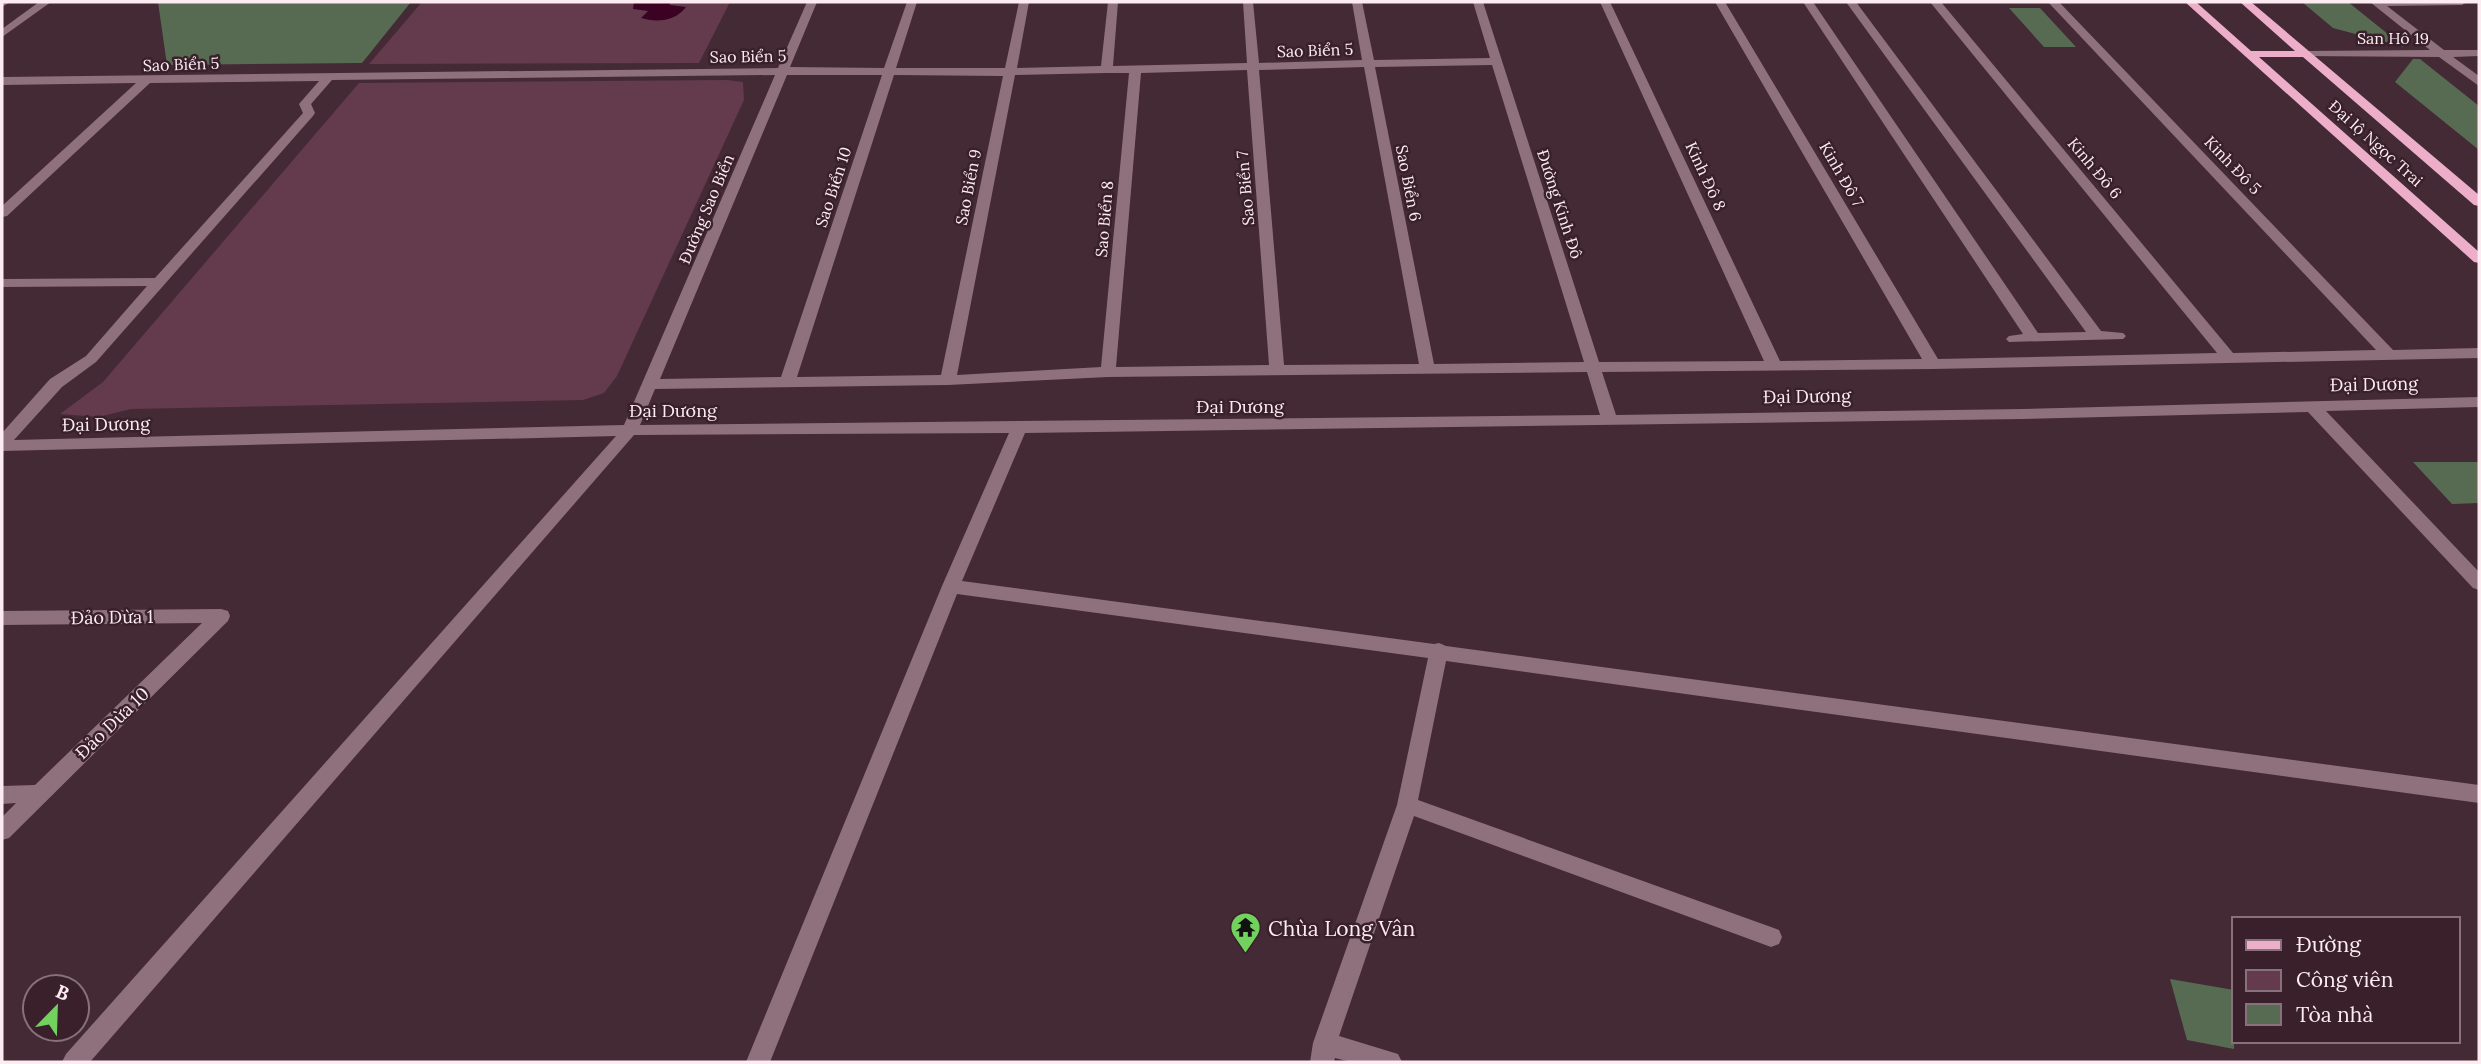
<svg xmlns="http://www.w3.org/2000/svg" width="2481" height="1064" viewBox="0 0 2481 1064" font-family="Lora,serif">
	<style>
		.green { fill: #633b4d }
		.water { fill: #3c0223 }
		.building { fill: #576b53 }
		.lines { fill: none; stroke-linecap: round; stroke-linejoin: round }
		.minor { fill: #8f717e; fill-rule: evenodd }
		.major { fill: #ecaec8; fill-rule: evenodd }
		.labels { text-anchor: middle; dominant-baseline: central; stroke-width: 5; stroke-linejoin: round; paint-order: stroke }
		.far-street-label { font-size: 16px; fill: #fdebf2; stroke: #39202b }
		.street-label { font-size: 18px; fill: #fdebf2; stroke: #39202b }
		.near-poi-label { font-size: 21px; fill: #fdebf2; stroke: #39202b; text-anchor: start }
	</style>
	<rect width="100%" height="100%" fill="#442a35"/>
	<g class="green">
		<path d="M 422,2 L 730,2 L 699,63 L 369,64 Z"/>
		<path d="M 727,80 L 743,82 L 744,100 L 617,376 L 604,393 L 583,400 L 131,409 L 98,417 L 60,414 L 103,382 L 359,83 Z"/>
	</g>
	<path class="water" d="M 634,2 L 669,2 L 670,5 L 686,7 C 676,21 657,23 641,18 L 648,11 L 633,9 Z"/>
	<g class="building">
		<path d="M 158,2 L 411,2 L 362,63 L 167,65 Z"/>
		<path d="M 2302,2 L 2348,2 L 2404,47 L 2333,28 Z"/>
		<path d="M 2009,8 L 2040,8 L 2076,47 L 2044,47 Z"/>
		<path d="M 2413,59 L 2420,59 L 2479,106 L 2479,150 L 2395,82 Z"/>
		<path d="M 2413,462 L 2479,462 L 2479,503 L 2452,504 Z"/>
		<path d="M 2170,979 L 2234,990 L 2234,1049 L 2187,1040 Z"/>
	</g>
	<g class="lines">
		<g class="minor">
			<path d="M 2,2 L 10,2 L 2,7 Z"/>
			<path d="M 39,2 L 51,2 L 2,37 L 2,29 Z"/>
			<path d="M 807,2 L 817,2 L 790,67 L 884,68 L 907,2 L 917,2 L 896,68 L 1005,68 L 1019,2 L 1029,2 L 1017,68 L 1101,66 L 1108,2 L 1118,2 L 1113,66 L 1247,63 L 1243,2 L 1253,2 L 1259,63 L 1362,60 L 1352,2 L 1362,2 L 1374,60 L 1490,58 L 1473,2 L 1483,2 L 1599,362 L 1764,361 L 1600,2 L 1610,2 L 1780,361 L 1922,359 L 1715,2 L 1725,2 L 1938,359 L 2217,353 L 1930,2 L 1941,2 L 2233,353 L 2376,350 L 2048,2 L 2059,2 L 2393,350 L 2479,348 L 2479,358 L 1933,369 L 1602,372 L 1616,415 L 2022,409 L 2479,397 L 2479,407 L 2326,411 L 2479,572 L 2479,590 L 2473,588 L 2308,412 L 2022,419 L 1025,433 L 962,581 L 1434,644 L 1439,643 L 1446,646 L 2479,785 L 2479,803 L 1446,661 L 1418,800 L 1771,927 L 1779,930 L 1782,937 L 1779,944 L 1771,947 L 1414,816 L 1339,1036 L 1398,1054 L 1402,1062 L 1351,1062 L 1335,1058 L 1334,1062 L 1310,1062 L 1313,1043 L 1397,805 L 1428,658 L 957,594 L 770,1062 L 746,1062 L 942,586 L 1009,433 L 634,435 L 90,1062 L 62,1062 L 66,1054 L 616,436 L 2,451 L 2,433 L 50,379 L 86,356 L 147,286 L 2,287 L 2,279 L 155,278 L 303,113 L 299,104 L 319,81 L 150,83 L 7,216 L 2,217 L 2,206 L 136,83 L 2,85 L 2,77 L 778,68 ZM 1492,65 L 1584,362 L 1434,364 L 1375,67 ZM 1364,67 L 1419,364 L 1284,365 L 1259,70 ZM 1247,70 L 1269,365 L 1116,367 L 1141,73 ZM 1106,73 L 1129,73 L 1101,367 L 957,375 L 1015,75 ZM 775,75 L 624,425 L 14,440 L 62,387 L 96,362 L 313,116 L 315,113 L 311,104 L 332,80 ZM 787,75 L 882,75 L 781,377 L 660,379 ZM 894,75 L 1003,76 L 941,375 L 797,377 ZM 1587,372 L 1600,415 L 640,425 L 655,389 L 948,385 L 1108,377 Z"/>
			<path d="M 1803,2 L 1813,2 L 2038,333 L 2086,332 L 1846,2 L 1856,2 L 2101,331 L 2123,333 L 2126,336 L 2123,339 L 2009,342 L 2006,339 L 2009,336 L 2023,334 Z"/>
			<path d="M 2370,2 L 2467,2 L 2462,5 L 2387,6 L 2444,50 L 2479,50 L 2479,56 L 2453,57 L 2479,76 L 2479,86 L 2439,57 L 2302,56 L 2300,54 L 2306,51 L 2430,50 Z"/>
			<path d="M 221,609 L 228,611 L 230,616 L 228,621 L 9,838 L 2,840 L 2,817 L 16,803 L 2,804 L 2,786 L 35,785 L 202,623 L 2,625 L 2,611 Z"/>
		</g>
		<path class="major" d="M 2185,2 L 2196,2 L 2251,51 L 2295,51 L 2240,2 L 2251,2 L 2479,195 L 2479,206 L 2474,205 L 2303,57 L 2259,57 L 2479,252 L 2479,263 L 2474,262 Z"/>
	</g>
	<defs>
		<symbol id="temple-pin" viewBox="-11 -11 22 30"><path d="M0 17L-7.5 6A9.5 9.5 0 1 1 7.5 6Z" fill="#72d25e" stroke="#39202b"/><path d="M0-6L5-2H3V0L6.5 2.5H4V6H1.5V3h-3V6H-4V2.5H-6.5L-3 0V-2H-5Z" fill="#111"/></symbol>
	</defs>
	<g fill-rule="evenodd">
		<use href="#temple-pin" x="1228" y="910" width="35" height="47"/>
	</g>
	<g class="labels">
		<g class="far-street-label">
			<text x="2393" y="38">San Hô 19</text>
			<text transform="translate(1315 50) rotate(-2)">Sao Biển 5</text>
			<text transform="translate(748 56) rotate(-1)">Sao Biển 5</text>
			<text transform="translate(181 64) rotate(-2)">Sao Biển 5</text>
			<text transform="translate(2376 143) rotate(42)">Đại lộ Ngọc Trai</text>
			<text transform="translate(2233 165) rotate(46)">Kinh Đô 5</text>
			<text transform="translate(2095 168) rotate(50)">Kinh Đô 6</text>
			<text transform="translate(1842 174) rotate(60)">Kinh Đô 7</text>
			<text transform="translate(1706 176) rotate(65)">Kinh Đô 8</text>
			<text transform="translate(1409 183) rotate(79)">Sao Biển 6</text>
			<text transform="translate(833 187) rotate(-72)">Sao Biển 10</text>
			<text transform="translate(968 187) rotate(-79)">Sao Biển 9</text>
			<text transform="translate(1245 188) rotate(-95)">Sao Biển 7</text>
			<text transform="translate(1560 204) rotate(72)">Đường Kinh Đô</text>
			<text transform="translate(706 209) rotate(-67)">Đường Sao Biển</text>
			<text transform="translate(1104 219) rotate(-85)">Sao Biển 8</text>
		</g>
		<g class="street-label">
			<text transform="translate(2374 384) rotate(-1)">Đại Dương</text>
			<text transform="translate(1807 396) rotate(-1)">Đại Dương</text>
			<text x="1240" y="406">Đại Dương</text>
			<text x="673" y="410">Đại Dương</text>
			<text transform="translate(106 424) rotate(-1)">Đại Dương</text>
			<text transform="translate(112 617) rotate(-1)">Đảo Dừa 1</text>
			<text transform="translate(112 723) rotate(-44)">Đảo Dừa 10</text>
		</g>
		<g class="near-poi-label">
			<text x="1268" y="928">Chùa Long Vân</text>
		</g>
	</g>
	<rect width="2481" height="1064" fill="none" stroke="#fdebf2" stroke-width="7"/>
	<rect x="2232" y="917" width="228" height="126" fill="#39202b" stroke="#87717b" stroke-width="2"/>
	<rect x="2246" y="940" width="35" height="10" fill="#ecaec8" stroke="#87717b" stroke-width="2"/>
	<text x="2296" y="952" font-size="21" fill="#fdebf2">Đường</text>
	<rect x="2246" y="970" width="35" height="21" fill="#633b4d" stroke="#87717b" stroke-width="2"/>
	<text x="2296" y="987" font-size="21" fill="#fdebf2">Công viên</text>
	<rect x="2246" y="1004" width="35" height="21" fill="#576b53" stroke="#87717b" stroke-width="2"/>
	<text x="2296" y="1022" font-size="21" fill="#fdebf2">Tòa nhà</text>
	<g transform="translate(56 1008) rotate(23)"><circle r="33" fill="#39202b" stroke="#87717b" stroke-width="2"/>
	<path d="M0-5L12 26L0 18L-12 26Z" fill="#72d25e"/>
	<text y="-10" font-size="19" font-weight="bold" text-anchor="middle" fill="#fdebf2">B</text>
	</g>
</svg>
